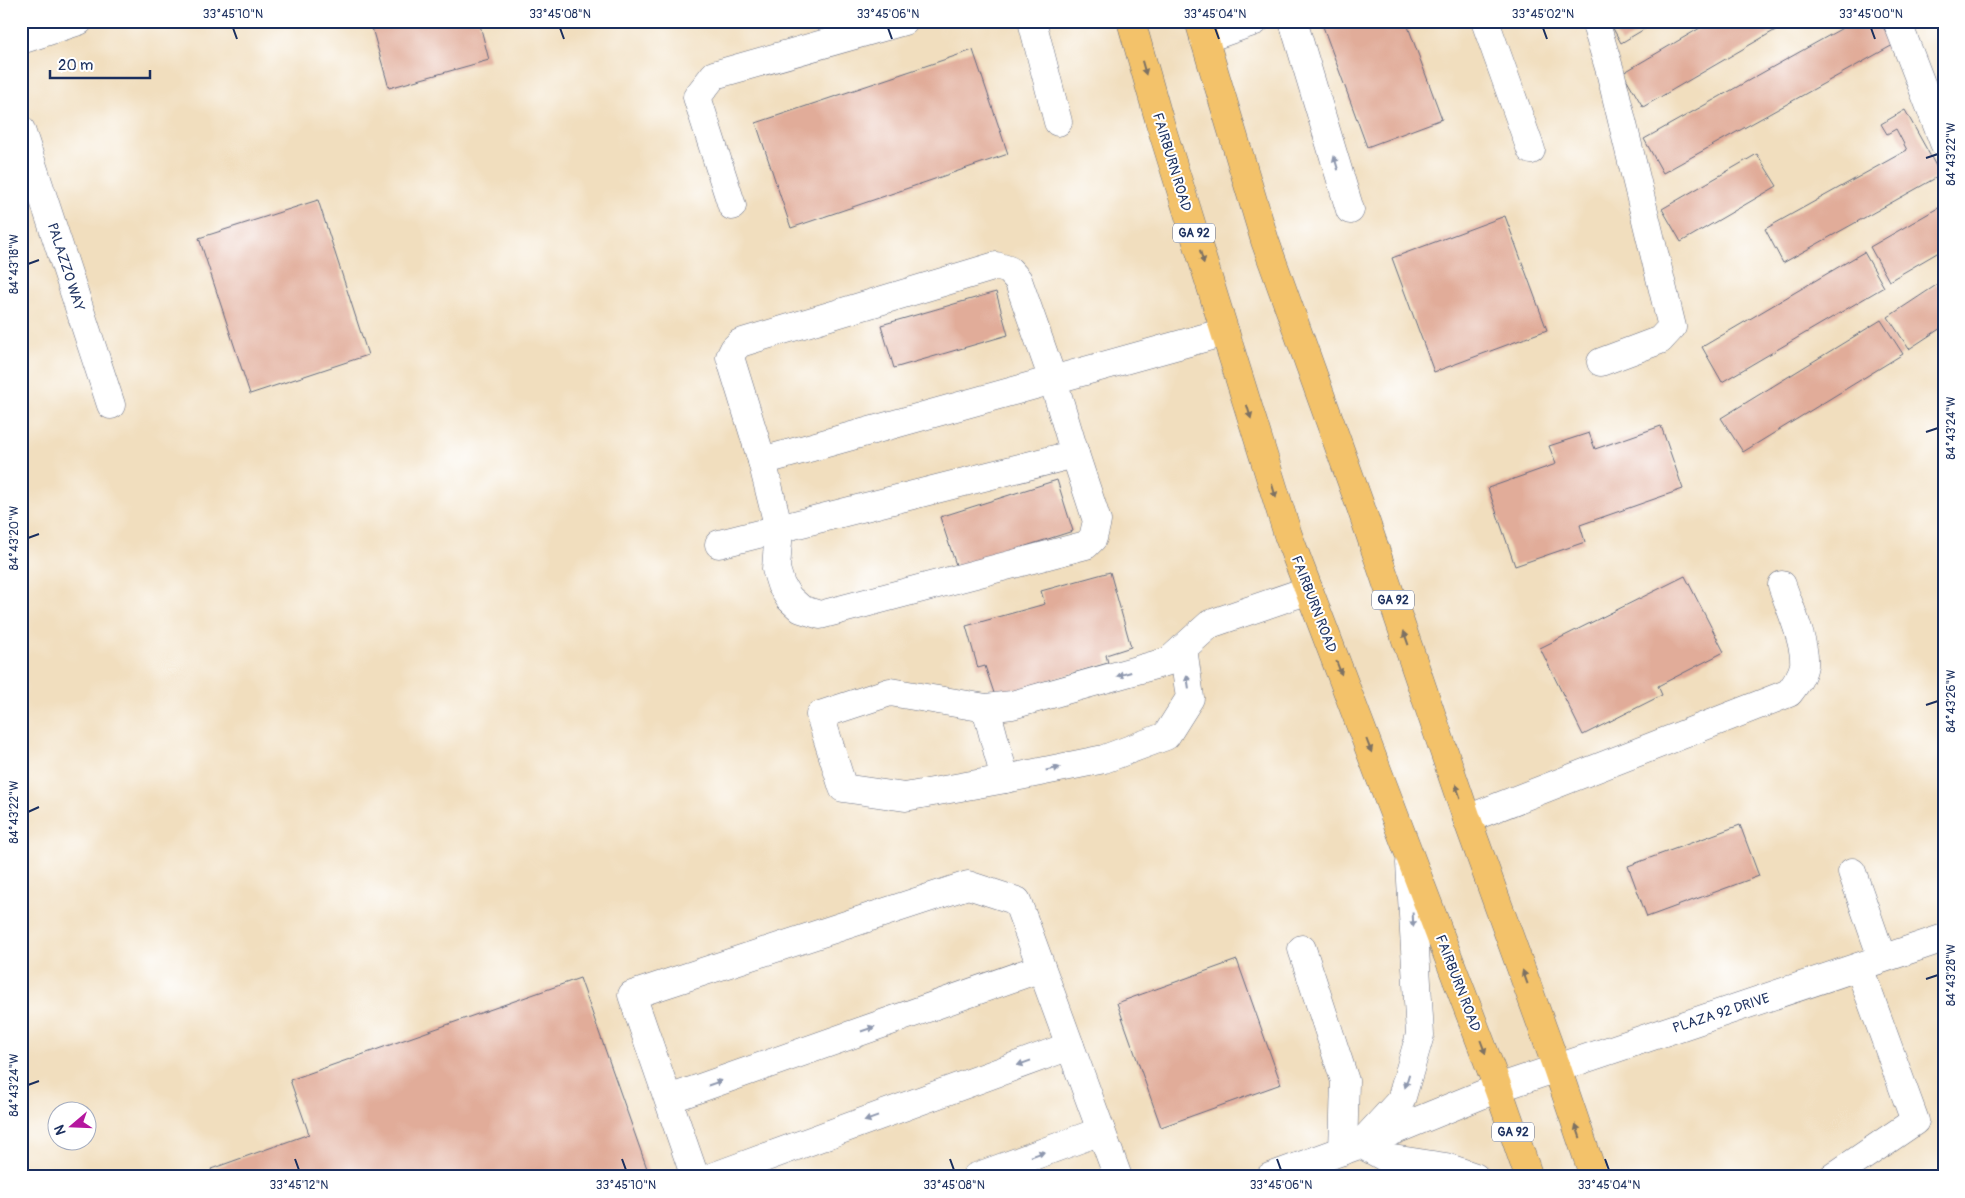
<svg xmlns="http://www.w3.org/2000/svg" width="1965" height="1198" viewBox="0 0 1965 1198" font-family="Pangolin,sans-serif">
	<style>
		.building { fill: #e1ac99 }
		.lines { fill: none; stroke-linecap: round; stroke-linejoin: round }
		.minor-casing { stroke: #666c80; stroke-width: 29 }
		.major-casing { stroke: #666c80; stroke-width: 29 }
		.minor { stroke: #fff; stroke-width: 28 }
		.major { stroke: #f3c26a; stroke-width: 28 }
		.oneway { fill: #7c7163 }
		.oneway2 { fill: #8d97ae }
		.ticks { fill: none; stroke: #1b2f5e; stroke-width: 2 }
		.labels { text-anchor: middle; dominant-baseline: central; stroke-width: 4; stroke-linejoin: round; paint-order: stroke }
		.shield { fill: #fff; stroke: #5f6d8e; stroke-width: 1 }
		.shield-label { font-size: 12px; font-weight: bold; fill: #1b2f5e }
		.street-label { font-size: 14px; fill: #1b2f5e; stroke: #fff }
		.neatline { fill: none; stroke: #1b2f5e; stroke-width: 2 }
		.ticks-label { font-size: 12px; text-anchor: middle; fill: #1b2f5e }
	</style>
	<rect width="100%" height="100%" fill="#fff"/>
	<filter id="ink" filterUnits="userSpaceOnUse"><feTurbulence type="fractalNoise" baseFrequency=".02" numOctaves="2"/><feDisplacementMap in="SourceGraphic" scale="10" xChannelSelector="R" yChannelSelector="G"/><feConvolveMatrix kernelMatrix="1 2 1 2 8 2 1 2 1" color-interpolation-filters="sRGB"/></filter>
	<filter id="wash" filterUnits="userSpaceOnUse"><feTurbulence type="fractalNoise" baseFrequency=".0096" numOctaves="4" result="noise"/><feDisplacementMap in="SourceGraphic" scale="20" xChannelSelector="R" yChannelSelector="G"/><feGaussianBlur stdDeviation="1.12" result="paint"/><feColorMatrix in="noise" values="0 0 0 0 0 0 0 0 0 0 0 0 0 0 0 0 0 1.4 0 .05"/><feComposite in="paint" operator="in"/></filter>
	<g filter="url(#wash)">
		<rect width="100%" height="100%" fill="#f1debe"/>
		<g id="blocks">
			<g class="building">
				<path d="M 370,21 L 479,21 L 489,60 L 389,88 Z"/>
				<path d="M 1321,21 L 1406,21 L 1442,119 L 1367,147 Z"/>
				<path d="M 1609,21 L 1658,21 L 1621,43 Z"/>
				<path d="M 1712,21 L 1791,21 L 1643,107 L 1623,73 Z"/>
				<path d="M 1855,21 L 1880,21 L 1893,45 L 1663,173 L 1644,139 Z"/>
				<path d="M 973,50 L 1008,154 L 791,228 L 756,123 Z"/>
				<path d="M 1905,110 L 1941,175 L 1783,263 L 1765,229 L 1907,150 L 1896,129 L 1887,134 L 1881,124 Z"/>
				<path d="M 1757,154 L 1777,186 L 1681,242 L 1662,209 Z"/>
				<path d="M 318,200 L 368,355 L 250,394 L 199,238 Z"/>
				<path d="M 1938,208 L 1944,218 L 1944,249 L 1889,281 L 1870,247 Z"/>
				<path d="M 1505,216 L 1547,330 L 1434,372 L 1392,258 Z"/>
				<path d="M 1864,252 L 1884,287 L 1722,382 L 1702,347 Z"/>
				<path d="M 1944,280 L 1944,326 L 1909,349 L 1888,317 Z"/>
				<path d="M 996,292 L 1008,335 L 894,368 L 881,325 Z"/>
				<path d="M 1881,320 L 1903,354 L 1743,452 L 1721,418 Z"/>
				<path d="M 1661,426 L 1683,489 L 1580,525 L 1585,542 L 1515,566 L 1488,488 L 1556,464 L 1549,446 L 1589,433 L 1595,449 Z"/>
				<path d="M 1057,480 L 1073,531 L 957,568 L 940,517 Z"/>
				<path d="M 1110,572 L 1131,647 L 1106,655 L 1108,663 L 995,696 L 985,666 L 978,668 L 966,626 L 1045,604 L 1041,591 Z"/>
				<path d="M 1685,576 L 1724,652 L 1658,686 L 1662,695 L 1583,735 L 1540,648 Z"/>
				<path d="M 1740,825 L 1759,876 L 1647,917 L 1628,866 Z"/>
				<path d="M 1237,960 L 1281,1084 L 1161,1127 L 1117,1003 Z"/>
				<path d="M 580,978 L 650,1177 L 214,1177 L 211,1169 L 309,1134 L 290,1080 Z"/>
			</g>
		</g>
	</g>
	<g filter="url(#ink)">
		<use href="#blocks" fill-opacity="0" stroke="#666c80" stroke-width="1"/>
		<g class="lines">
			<defs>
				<g id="minor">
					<path d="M 1032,21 L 1058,122"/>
					<path d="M 1293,21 L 1350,210"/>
					<path d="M 1485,21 L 1531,150"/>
					<path d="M 1595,21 L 1610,71 L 1672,327 L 1660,340 L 1601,362"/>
					<path d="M 1897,21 L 1944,143"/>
					<path d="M 1204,39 L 1255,21"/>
					<path d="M 21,40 L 79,21"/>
					<path d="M 21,130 L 111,405"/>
					<path d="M 732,206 L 697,97 L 714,75 L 904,21"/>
					<path d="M 762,461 L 779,529 L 776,569 L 781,585 L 789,598 L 801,609 L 820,615 L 1086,545 L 1093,538 L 1097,521 L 1075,454"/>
					<path d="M 719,544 L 1075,454 L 1053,380 L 1018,280 L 1009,270 L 996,266 L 740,343 L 734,349 L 730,357 L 762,461 L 1225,332"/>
					<path d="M 1183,648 L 1190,698 L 1166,736 L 1104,759 L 1005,779 L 905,797 L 843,788 L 820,715 L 890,692 L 986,708 L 1012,705 L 1169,661 L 1210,624 L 1309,590"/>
					<path d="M 986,708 L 1005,779"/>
					<path d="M 1467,819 L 1789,693 C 1796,684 1802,676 1804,665 C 1806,643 1789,606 1782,585"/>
					<path d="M 1852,872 L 1882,958"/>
					<path d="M 1302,949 L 1345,1081 L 1343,1151"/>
					<path d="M 669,1099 L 1041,968"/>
					<path d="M 1366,1138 L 1401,1100 L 1420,1035 L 1410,863"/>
					<path d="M 1361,1144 L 1386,1158 L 1446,1167 L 1475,1177"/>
					<path d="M 695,1177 L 632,995 L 968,885 L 1017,901 L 1118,1177"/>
					<path d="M 712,1177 L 1070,1046"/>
					<path d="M 976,1177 L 1101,1131"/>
					<path d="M 1270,1177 L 1361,1144 L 1498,1088 L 1944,938"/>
					<path d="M 1833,1177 L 1915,1121 L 1859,967"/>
				</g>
				<g id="major">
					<path d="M 1131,21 L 1160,123 L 1288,535 L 1498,1088 L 1529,1177"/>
					<path d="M 1199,21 L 1265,241 L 1361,508 L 1467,819 L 1557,1068 L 1594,1177"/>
				</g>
			</defs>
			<use href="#minor" class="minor-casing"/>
			<use href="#major" class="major-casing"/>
			<use href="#minor" class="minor"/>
			<use href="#major" class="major"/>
		</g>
		<defs><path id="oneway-solid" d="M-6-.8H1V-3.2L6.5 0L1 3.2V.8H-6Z" transform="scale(1.25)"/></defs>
		<g class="oneway">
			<use href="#oneway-solid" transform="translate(1144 68) rotate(74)"/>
			<use href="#oneway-solid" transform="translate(1202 257) rotate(73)"/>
			<use href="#oneway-solid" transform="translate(1249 412) rotate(73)"/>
			<use href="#oneway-solid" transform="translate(1274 491) rotate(73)"/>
			<use href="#oneway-solid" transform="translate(1406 638) rotate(-109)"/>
			<use href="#oneway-solid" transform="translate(1339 668) rotate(69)"/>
			<use href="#oneway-solid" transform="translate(1369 746) rotate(69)"/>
			<use href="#oneway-solid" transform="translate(1458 791) rotate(-109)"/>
			<use href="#oneway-solid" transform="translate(1525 977) rotate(-110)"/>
			<use href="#oneway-solid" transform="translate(1483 1047) rotate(69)"/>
			<use href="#oneway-solid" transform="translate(1578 1131) rotate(-109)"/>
		</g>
		<g class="oneway2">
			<use href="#oneway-solid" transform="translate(1336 163) rotate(-107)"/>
			<use href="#oneway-solid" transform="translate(1124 674) rotate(164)"/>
			<use href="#oneway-solid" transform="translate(1188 682) rotate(-98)"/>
			<use href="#oneway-solid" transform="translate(1053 769) rotate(-12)"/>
			<use href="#oneway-solid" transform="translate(1413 920) rotate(87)"/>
			<use href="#oneway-solid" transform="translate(868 1029) rotate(-19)"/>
			<use href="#oneway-solid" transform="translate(1024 1063) rotate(160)"/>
			<use href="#oneway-solid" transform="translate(1407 1081) rotate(107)"/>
			<use href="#oneway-solid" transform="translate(715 1083) rotate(-19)"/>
			<use href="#oneway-solid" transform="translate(871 1119) rotate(160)"/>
			<use href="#oneway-solid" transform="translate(1038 1154) rotate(-20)"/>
		</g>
	</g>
	<path class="ticks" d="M 233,28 L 237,39M 560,28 L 564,39M 888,28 L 892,39M 1215,28 L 1219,39M 1543,28 L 1547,39M 1871,28 L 1875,39M 1926,158 L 1938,154M 28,264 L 39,260M 1926,432 L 1938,428M 28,538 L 39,534M 1926,705 L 1938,701M 28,812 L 39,807M 1926,979 L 1938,975M 28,1085 L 39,1081M 295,1159 L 299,1170M 622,1159 L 626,1170M 950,1159 L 954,1170M 1277,1159 L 1281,1170M 1605,1159 L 1609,1170"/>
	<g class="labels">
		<g class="shield">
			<rect x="1173" y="223.5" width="42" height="19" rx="4"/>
			<rect x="1372" y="590.5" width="42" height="19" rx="4"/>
			<rect x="1492" y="1122.5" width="42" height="19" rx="4"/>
		</g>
		<g class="shield-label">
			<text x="1194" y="233">GA 92</text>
			<text x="1393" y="600">GA 92</text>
			<text x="1513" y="1132">GA 92</text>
		</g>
		<g class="street-label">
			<text transform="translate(1172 162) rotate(73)">FAIRBURN ROAD</text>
			<text transform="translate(66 267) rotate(72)">PALAZZO WAY</text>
			<text transform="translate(1314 604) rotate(69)">FAIRBURN ROAD</text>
			<text transform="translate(1458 983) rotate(69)">FAIRBURN ROAD</text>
			<text transform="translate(1721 1013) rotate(-18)">PLAZA 92 DRIVE</text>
		</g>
	</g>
	<rect width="1965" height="1198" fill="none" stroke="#fff" stroke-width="55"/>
	<g transform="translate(72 1126) rotate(251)"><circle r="24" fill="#ffffff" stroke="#a4acbf"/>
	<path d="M0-4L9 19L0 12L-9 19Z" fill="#b5179e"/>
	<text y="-8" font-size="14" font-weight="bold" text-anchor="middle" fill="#1b2f5e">N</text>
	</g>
	<path d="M50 70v8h100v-8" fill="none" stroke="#1b2f5e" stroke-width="2.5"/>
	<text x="58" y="70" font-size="15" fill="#1b2f5e" stroke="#ffffff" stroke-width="4" paint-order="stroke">20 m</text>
	<rect x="28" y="28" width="1910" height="1142" class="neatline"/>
	<g class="ticks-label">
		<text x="233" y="18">33°45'10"N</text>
		<text x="560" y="18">33°45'08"N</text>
		<text x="888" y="18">33°45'06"N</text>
		<text x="1215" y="18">33°45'04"N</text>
		<text x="1543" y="18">33°45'02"N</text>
		<text x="1871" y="18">33°45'00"N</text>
		<text transform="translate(1951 154) rotate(-90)" y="4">84°43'22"W</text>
		<text transform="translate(14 264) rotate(-90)" y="4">84°43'18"W</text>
		<text transform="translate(1951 428) rotate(-90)" y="4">84°43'24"W</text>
		<text transform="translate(14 538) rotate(-90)" y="4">84°43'20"W</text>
		<text transform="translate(1951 701) rotate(-90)" y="4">84°43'26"W</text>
		<text transform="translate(14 812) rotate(-90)" y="4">84°43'22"W</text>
		<text transform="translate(1951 975) rotate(-90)" y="4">84°43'28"W</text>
		<text transform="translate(14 1085) rotate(-90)" y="4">84°43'24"W</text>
		<text x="299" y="1189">33°45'12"N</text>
		<text x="626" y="1189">33°45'10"N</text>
		<text x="954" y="1189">33°45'08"N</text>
		<text x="1281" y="1189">33°45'06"N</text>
		<text x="1609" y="1189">33°45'04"N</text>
	</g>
</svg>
